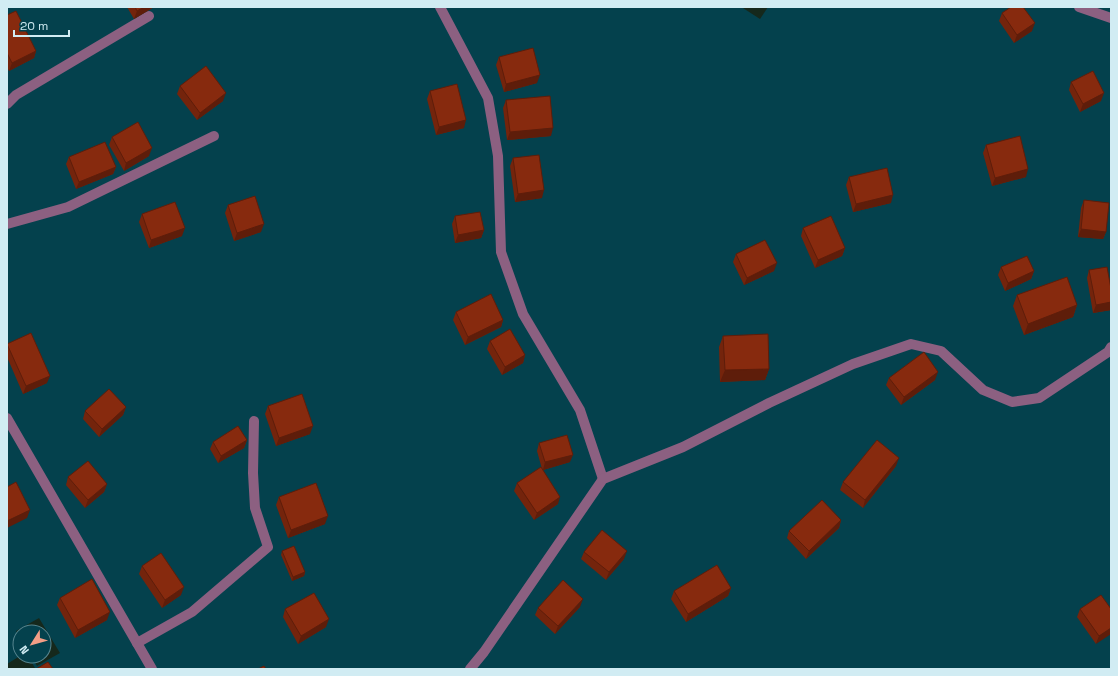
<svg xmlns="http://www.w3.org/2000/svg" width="1118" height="676" viewBox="0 0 1118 676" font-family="'Space Grotesk',sans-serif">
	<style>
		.water { fill: #15281c }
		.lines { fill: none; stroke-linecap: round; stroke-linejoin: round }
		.minor { stroke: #8c6081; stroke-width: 10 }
		.wall { fill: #74240c }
		.shaded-wall { fill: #5e1d0a }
		.building { fill: #872a0e; stroke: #5e1d0a }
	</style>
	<rect width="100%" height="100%" fill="#04414d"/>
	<g class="water">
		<path d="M 744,7 L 768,7 L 760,19 L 743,8 Z"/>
		<path d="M 39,618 L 60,653 L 37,666 L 31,656 L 44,656 L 44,632 L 20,632 L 20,637 L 16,631 Z"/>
		<path d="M 20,656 L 28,656 L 35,668 L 7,669 L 7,664 Z"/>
	</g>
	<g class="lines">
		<g class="minor">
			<path d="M 440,7 L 488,98 L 498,156 L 501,252 L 523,314 L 580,410 L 603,479"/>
			<path d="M 1079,7 L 1111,18"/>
			<path d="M 7,104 L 16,95 L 149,16"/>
			<path d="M 7,224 L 68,207 L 214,136"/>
			<path d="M 7,418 L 152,669"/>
			<path d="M 137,643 L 192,612 L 268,547 L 255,508 L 253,473 L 254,421"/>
			<path d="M 470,669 L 484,652 L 603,479 L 683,447 L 769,403 L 853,364 L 911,344 L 941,351 L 983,390 L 1012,402 L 1039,398 L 1108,352 L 1111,347"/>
		</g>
	</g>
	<g class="wall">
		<path d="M 127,7 L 154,7 L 134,19 Z"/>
		<path d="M 1002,13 L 1032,31 L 1014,43 L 999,21 Z"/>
		<path d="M 7,15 L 36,51 L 34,58 L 9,71 L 7,67 Z"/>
		<path d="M 499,57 L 537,83 L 504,92 L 496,65 Z"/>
		<path d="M 1071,82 L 1101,101 L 1080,112 L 1069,90 Z"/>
		<path d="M 180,86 L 223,101 L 197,120 L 177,94 Z"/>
		<path d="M 430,91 L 464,128 L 436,135 L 427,99 Z"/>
		<path d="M 506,100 L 551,136 L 507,140 L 503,108 Z"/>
		<path d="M 112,137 L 149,156 L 124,171 L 109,145 Z"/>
		<path d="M 986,145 L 1026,177 L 992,186 L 983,153 Z"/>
		<path d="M 69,157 L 116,167 L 113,174 L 76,189 L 66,164 Z"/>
		<path d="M 513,158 L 542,198 L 515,202 L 510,166 Z"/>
		<path d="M 849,177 L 891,203 L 853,212 L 846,185 Z"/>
		<path d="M 1084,200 L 1106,232 L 1103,239 L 1078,237 L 1081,208 Z"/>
		<path d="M 228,205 L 261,232 L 234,241 L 225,213 Z"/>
		<path d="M 142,214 L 182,236 L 149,248 L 139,222 Z"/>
		<path d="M 455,216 L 484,230 L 481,238 L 455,243 L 452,224 Z"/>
		<path d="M 803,228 L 845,248 L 842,256 L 815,268 L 801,236 Z"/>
		<path d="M 736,254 L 774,271 L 744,285 L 733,262 Z"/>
		<path d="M 1001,267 L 1034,271 L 1031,279 L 1005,291 L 998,275 Z"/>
		<path d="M 1089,270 L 1111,310 L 1093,313 L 1087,278 Z"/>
		<path d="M 1017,295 L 1077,305 L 1073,317 L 1024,335 L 1013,306 Z"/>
		<path d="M 456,312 L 503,320 L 501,327 L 465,345 L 453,320 Z"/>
		<path d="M 723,336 L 769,369 L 765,380 L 720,382 L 719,347 Z"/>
		<path d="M 490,341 L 525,355 L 523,363 L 502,375 L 487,349 Z"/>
		<path d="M 7,344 L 47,383 L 23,394 L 7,357 Z"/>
		<path d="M 889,378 L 935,380 L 901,405 L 886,385 Z"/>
		<path d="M 268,406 L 310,434 L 276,446 L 265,414 Z"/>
		<path d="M 126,407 L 123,415 L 99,437 L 83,419 L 85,411 Z"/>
		<path d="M 247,440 L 244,448 L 218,463 L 210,449 L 213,442 Z"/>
		<path d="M 539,443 L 570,462 L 543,470 L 558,504 L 534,520 L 514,491 L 517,483 L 542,469 L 537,451 Z"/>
		<path d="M 896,466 L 863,508 L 840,490 L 843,482 Z"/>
		<path d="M 68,477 L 107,484 L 104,492 L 85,508 L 66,485 Z"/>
		<path d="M 279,497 L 325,524 L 288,538 L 276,505 Z"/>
		<path d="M 841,520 L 839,528 L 806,559 L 787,538 L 789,531 Z"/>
		<path d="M 282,551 L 305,572 L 304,576 L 292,581 L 281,555 Z"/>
		<path d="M 584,552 L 624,559 L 606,580 L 581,559 Z"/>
		<path d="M 142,566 L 181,595 L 162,608 L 139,574 Z"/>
		<path d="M 731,588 L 728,596 L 686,622 L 671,599 L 674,591 Z"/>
		<path d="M 60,598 L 107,620 L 75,638 L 57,605 Z"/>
		<path d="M 580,607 L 555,634 L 535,615 L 538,608 Z"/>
		<path d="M 285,609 L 326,627 L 298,644 L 283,617 Z"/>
		<path d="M 1080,609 L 1111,609 L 1096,644 L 1077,617 Z"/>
	</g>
	<g class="shaded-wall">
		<path d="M 144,7 L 154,7 L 134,19 L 137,11 Z"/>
		<path d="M 1035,23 L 1032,31 L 1014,43 L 1017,35 Z"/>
		<path d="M 36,51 L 34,58 L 9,71 L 12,63 Z"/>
		<path d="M 540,75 L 537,83 L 504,92 L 506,84 Z"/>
		<path d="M 226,93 L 223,101 L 197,120 L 200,113 Z"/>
		<path d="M 1104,93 L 1101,101 L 1080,112 L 1083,104 Z"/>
		<path d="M 466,120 L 464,128 L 436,135 L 439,127 Z"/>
		<path d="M 553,128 L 551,136 L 507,140 L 510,132 Z"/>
		<path d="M 152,148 L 149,156 L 124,171 L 126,163 Z"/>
		<path d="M 116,167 L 113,174 L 76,189 L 79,182 Z"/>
		<path d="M 1028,169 L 1026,177 L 992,186 L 995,178 Z"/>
		<path d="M 544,190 L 542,198 L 515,202 L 518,194 Z"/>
		<path d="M 893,195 L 891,203 L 853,212 L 856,204 Z"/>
		<path d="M 264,224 L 261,232 L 234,241 L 237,233 Z"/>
		<path d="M 185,228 L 182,236 L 149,248 L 151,240 Z"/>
		<path d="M 1081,229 L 1106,232 L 1103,239 L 1078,237 Z"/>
		<path d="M 484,230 L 481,238 L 455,243 L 458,235 Z"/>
		<path d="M 845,248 L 842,256 L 815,268 L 818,260 Z"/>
		<path d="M 777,263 L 774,271 L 744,285 L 747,278 Z"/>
		<path d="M 1034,271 L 1031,279 L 1005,291 L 1008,283 Z"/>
		<path d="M 1111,302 L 1111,310 L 1093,313 L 1096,305 Z"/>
		<path d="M 1077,305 L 1073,317 L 1024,335 L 1028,324 Z"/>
		<path d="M 503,320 L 501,327 L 465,345 L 468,337 Z"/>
		<path d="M 525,355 L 523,363 L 502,375 L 505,367 Z"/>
		<path d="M 769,369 L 765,380 L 720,382 L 725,370 Z"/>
		<path d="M 938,372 L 935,380 L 901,405 L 904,397 Z"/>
		<path d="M 50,376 L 47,383 L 23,394 L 26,386 Z"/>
		<path d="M 126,407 L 123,415 L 99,437 L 102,429 Z"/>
		<path d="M 313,426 L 310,434 L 276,446 L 279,438 Z"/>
		<path d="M 247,440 L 244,448 L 218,463 L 221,456 Z"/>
		<path d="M 573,455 L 570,462 L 543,470 L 545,462 Z"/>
		<path d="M 899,458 L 896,466 L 863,508 L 865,500 Z"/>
		<path d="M 107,484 L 104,492 L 85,508 L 88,500 Z"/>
		<path d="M 560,497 L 558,504 L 534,520 L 537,513 Z"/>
		<path d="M 30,510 L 27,518 L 7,528 L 7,521 Z"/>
		<path d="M 328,516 L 325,524 L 288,538 L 291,530 Z"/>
		<path d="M 841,520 L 839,528 L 806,559 L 809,551 Z"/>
		<path d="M 627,551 L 624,559 L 606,580 L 609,572 Z"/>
		<path d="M 305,572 L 304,576 L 292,581 L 293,577 Z"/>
		<path d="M 184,587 L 181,595 L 162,608 L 165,600 Z"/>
		<path d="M 731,588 L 728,596 L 686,622 L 688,614 Z"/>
		<path d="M 583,599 L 580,607 L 555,634 L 558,626 Z"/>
		<path d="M 110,612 L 107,620 L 75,638 L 78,630 Z"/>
		<path d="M 329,619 L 326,627 L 298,644 L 301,636 Z"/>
		<path d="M 1111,628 L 1111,634 L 1096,644 L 1099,636 Z"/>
	</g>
	<g class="building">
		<path d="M 135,7 L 144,7 L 137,11 Z"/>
		<path d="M 1011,7 L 1023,7 L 1035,23 L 1017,35 L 1002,13 Z"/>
		<path d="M 16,11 L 36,51 L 12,63 L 7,53 L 7,15 Z"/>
		<path d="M 533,48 L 540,75 L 506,84 L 499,57 Z"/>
		<path d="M 206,66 L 226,93 L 200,113 L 180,86 Z"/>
		<path d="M 1093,71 L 1104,93 L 1083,104 L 1071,82 Z"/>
		<path d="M 457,84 L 466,120 L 439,127 L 430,91 Z"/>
		<path d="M 550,96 L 553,128 L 510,132 L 506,100 Z"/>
		<path d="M 138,122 L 152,148 L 126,163 L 112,137 Z"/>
		<path d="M 1020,136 L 1028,169 L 995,178 L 986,145 Z"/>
		<path d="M 105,142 L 116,167 L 79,182 L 69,157 Z"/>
		<path d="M 539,155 L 544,190 L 518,194 L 513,158 Z"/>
		<path d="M 887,168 L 893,195 L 856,204 L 849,177 Z"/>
		<path d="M 255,196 L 264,224 L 237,233 L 228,205 Z"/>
		<path d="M 1084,200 L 1109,203 L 1106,232 L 1081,229 Z"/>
		<path d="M 175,202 L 185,228 L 151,240 L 142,214 Z"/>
		<path d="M 480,212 L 484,230 L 458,235 L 455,216 Z"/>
		<path d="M 831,216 L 845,248 L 818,260 L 803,228 Z"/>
		<path d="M 765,240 L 777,263 L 747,278 L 736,254 Z"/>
		<path d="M 1027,256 L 1034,271 L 1008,283 L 1001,267 Z"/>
		<path d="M 1107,267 L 1111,289 L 1111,302 L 1096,305 L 1089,270 Z"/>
		<path d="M 1067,277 L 1077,305 L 1028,324 L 1017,295 Z"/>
		<path d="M 491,294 L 503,320 L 468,337 L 456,312 Z"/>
		<path d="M 510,329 L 525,355 L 505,367 L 490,341 Z"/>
		<path d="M 31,333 L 50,376 L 26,386 L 7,344 Z"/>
		<path d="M 768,334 L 769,369 L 725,370 L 723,336 Z"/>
		<path d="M 924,352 L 938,372 L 904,397 L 889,378 Z"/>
		<path d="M 109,389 L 126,407 L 102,429 L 85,411 Z"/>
		<path d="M 302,394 L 313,426 L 279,438 L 268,406 Z"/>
		<path d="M 238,426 L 247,440 L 221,456 L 213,442 Z"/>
		<path d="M 567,435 L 573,455 L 545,462 L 539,443 Z"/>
		<path d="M 877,440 L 899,458 L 865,500 L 843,482 Z"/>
		<path d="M 88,461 L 107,484 L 88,500 L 68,477 Z"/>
		<path d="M 541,467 L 560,497 L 537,513 L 517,483 Z"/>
		<path d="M 16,482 L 30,510 L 7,521 L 7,487 Z"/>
		<path d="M 316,483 L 328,516 L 291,530 L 279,497 Z"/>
		<path d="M 822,500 L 841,520 L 809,551 L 789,531 Z"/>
		<path d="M 602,530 L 627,551 L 609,572 L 584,552 Z"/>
		<path d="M 294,546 L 305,572 L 293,577 L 282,551 Z"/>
		<path d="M 161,553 L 184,587 L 165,600 L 142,566 Z"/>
		<path d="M 717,565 L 731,588 L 688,614 L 674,591 Z"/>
		<path d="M 92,579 L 110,612 L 78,630 L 60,598 Z"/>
		<path d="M 563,580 L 583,599 L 558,626 L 538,608 Z"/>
		<path d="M 314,593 L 329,619 L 301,636 L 285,609 Z"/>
		<path d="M 1101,595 L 1111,609 L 1111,628 L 1099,636 L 1080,609 Z"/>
		<path d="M 48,662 L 53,669 L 36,669 Z"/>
		<path d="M 264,666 L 266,669 L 258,669 Z"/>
	</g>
	<rect width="1118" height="676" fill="none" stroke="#d1ecf3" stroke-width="16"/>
	<g transform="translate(32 644) rotate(233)"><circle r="19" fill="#04414d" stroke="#56858f"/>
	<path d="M0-3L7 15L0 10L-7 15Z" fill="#f49e86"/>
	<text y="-6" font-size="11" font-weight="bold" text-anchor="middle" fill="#d1ecf3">N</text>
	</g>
	<path d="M14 30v6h55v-6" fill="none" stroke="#d1ecf3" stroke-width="2"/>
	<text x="20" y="30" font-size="12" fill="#d1ecf3" stroke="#04414d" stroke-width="3" paint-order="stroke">20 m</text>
</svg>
